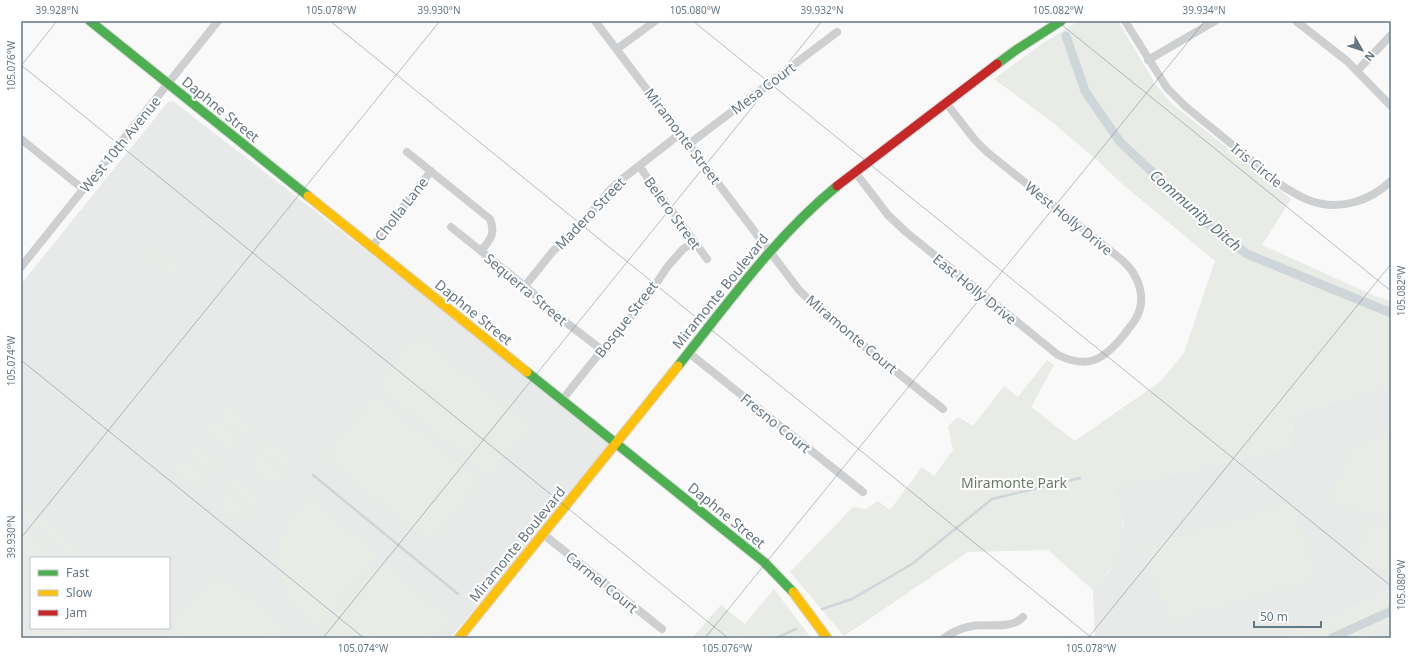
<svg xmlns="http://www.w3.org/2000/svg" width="1412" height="659" viewBox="0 0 1412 659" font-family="'Noto Sans',sans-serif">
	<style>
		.built { fill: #e8e9e9; fill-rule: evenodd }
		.green { fill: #e8ebe6 }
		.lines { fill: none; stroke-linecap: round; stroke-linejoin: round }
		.stream { stroke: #ced6d9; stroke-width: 2.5 }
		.canal { stroke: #ced6d9; stroke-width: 9 }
		.fast-casing { stroke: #d5d6d7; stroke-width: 11 }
		.slow-casing { stroke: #d5d6d7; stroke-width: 11 }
		.jam-casing { stroke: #d5d6d7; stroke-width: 11 }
		.street { stroke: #cecfd0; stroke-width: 8 }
		.fast { stroke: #4caf50; stroke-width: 9 }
		.slow { stroke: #ffc107; stroke-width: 9 }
		.jam { stroke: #c62828; stroke-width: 9 }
		.ticks { fill: none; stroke: #657683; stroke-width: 1; stroke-opacity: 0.45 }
		.labels { text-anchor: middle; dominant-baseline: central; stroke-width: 4; stroke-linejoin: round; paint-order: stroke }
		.street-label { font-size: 14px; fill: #657683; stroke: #fff }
		.park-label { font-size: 14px; fill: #687a64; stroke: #fff }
		.water-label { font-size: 15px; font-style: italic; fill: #60757c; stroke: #fff }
		.neatline { fill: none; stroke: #657683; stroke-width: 1.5 }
		.ticks-label { font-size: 10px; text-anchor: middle; fill: #657683 }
	</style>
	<rect width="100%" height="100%" fill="#f9f9f9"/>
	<g class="built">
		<path d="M 173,101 L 616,444 L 450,638 L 21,638 L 21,284 L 168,102 ZM 31,558 L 169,558 L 169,628 L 31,628 Z"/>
		<path d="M 1391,384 L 1391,590 L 1282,638 L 1095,638 L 1093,590 L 1111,569 L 1124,524 L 1113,487 L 1291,447 L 1292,415 Z"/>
		<path d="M 1391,622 L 1391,638 L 1355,638 Z"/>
	</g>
	<g class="green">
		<path d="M 1079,21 L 1118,21 L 1156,85 L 1171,103 L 1291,199 L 1262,245 L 1375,296 L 1391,301 L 1391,384 L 1292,415 L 1291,447 L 1113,487 C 1116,499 1121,511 1123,523 C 1129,550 1109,571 1093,590 L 1048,550 L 968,552 L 844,636 L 790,572 L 853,507 L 866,509 L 878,501 L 890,510 L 922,467 L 934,476 L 953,450 L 948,426 L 958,417 L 973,426 L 1004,386 L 1018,397 L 1047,360 L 1054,365 L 1031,407 L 1075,441 L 1161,381 L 1184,353 L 1215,261 L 1121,183 L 1098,161 L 1052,122 L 994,79 L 1043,43 Z"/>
		<path d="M 143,249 C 158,251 166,268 182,260 L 184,264 L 173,277 L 140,250 Z"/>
		<path d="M 416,334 L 531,426 L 490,477 L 375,385 Z"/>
		<path d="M 375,395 L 480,481 L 429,543 L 324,457 Z"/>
		<path d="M 226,405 L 251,425 L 242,436 L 217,416 Z"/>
		<path d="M 214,419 L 239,440 L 230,451 L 205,431 Z"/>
		<path d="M 1391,428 L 1391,518 L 1331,505 L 1336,479 L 1352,448 Z"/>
		<path d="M 269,439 L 293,459 L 284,470 L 260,450 Z"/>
		<path d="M 195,444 L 220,464 L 211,474 L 186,455 Z"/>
		<path d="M 257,453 L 282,474 L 272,485 L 247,465 Z"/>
		<path d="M 183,458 L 208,478 L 199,490 L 174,469 Z"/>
		<path d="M 237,478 L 262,497 L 253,508 L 228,488 Z"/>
		<path d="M 225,492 L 250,512 L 241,523 L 216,503 Z"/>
		<path d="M 308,496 L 375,552 L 375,560 L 316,628 C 310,622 304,617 298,611 C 264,573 275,529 308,496 Z"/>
		<path d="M 21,500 L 91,558 L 73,558 L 21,515 Z"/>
		<path d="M 1294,502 L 1317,579 L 1169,622 L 1143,546 Z"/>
		<path d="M 1365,521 L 1391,526 L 1391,572 L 1356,563 Z"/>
		<path d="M 21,526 L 60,558 L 31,558 L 31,618 L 21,610 Z"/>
		<path d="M 386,563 L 451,621 L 435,638 L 314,638 L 378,564 Z"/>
		<path d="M 211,577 C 218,579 226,580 232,584 C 251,596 275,618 286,638 L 162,638 Z"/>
		<path d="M 774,589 L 811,638 L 692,638 L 721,605 L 745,624 Z"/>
		<path d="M 1391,590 L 1391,622 L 1355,638 L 1282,638 Z"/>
		<path d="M 21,619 L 31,628 L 45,632 L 58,632 L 70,628 L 89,628 L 77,638 L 27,638 L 21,634 Z"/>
	</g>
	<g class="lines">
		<g class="stream">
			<path d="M 313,475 L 458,594"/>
			<path d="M 822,609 L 852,599 L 912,564 L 992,499 L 1080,478"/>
			<path d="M 776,638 L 796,629"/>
		</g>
		<g class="canal">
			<path d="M 1066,36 L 1085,91 L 1120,142 L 1217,232 L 1247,254 L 1391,313"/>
			<path d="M 1332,638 L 1391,611"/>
		</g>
		<defs>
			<g id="fast">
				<path d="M 90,21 L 308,196"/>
				<path d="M 997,64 L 1016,50 L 1061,21"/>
				<path d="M 678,366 C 728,303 775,237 837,186"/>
				<path d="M 527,372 L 764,562 L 793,592"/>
			</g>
			<g id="slow">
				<path d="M 308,196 L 527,372"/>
				<path d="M 793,592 L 827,638"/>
				<path d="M 459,638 L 678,366"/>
			</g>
			<path id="jam" d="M 837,186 L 997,64"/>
		</defs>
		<use href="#fast" class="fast-casing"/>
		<use href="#slow" class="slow-casing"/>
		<use href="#jam" class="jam-casing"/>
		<g class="street">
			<path d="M 595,21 L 799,290 L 820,311 L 943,409"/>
			<path d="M 1125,21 L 1167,88 L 1185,106 L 1284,187 C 1293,192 1301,198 1311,201 C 1340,211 1370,201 1391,181"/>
			<path d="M 1296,21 L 1347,61 L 1391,106"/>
			<path d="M 617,49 L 655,21"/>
			<path d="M 1148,60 L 1215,21"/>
			<path d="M 1357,71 L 1391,35"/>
			<path d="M 21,139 L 83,189"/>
			<path d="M 689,144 L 837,32"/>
			<path d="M 407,152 L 490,219 C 496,234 490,240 481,251"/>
			<path d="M 639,166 L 707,259"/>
			<path d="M 855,172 L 888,215 L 906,232 L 1058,355 C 1089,370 1104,359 1124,335 C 1127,330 1132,325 1135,320 C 1148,299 1139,275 1122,260 L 987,152 L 975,140 L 946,103"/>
			<path d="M 451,227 L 532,292 L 546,307 L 602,350"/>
			<path d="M 372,247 L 431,171"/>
			<path d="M 21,267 L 218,21"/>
			<path d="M 525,286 L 553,251 L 574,233 L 609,191 L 621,180 L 681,133"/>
			<path d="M 689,353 L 863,492"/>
			<path d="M 562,400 L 606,345 L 642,304 L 668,266 L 683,249 L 694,242"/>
			<path d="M 543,534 L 662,629"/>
			<path d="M 944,638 C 952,632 962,628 972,626 C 988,623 1011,630 1023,617"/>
		</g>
		<use href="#fast" class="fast"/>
		<use href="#slow" class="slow"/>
		<use href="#jam" class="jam"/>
	</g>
	<path class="ticks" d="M 330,21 L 1092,638M 693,21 L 1391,586M 1057,21 L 1391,291M 21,65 L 728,638M 21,66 L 57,21M 21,360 L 364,638M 21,538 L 440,21M 323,638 L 822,21M 705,638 L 1205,21M 1088,638 L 1391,264"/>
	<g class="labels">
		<g class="street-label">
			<text transform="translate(763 88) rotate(-37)">Mesa Court</text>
			<text transform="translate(221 109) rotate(39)">Daphne Street</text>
			<text transform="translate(683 136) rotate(53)">Miramonte Street</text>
			<text transform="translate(120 144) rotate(-51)">West 10th Avenue</text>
			<text transform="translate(1257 165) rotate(39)">Iris Circle</text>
			<text transform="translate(401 209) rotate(-52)">Cholla Lane</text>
			<text transform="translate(590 213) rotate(-46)">Madero Street</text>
			<text transform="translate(673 213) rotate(54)">Belero Street</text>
			<text transform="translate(1069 218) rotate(39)">West Holly Drive</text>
			<text transform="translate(526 289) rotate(40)">Sequerra Street</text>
			<text transform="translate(975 289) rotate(39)">East Holly Drive</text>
			<text transform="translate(720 291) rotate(-51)">Miramonte Boulevard</text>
			<text transform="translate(474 312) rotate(39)">Daphne Street</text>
			<text transform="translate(626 319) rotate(-52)">Bosque Street</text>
			<text transform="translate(852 334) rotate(40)">Miramonte Court</text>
			<text transform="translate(776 423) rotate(39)">Fresno Court</text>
			<text transform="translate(727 515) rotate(39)">Daphne Street</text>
			<text transform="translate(517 544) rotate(-51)">Miramonte Boulevard</text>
			<text transform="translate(602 582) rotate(39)">Carmel Court</text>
		</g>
		<g class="park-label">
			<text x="1014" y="482">Miramonte Park</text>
		</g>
		<g class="water-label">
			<text transform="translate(1196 210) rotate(41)">Community Ditch</text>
		</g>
	</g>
	<rect width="1412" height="659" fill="none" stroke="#ffffff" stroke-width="44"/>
	<rect x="30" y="557" width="140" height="72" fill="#ffffff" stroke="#c1c8cd"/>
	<rect x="38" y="570" width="20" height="6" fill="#4caf50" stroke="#c1c8cd"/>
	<text x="66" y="577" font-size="12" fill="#657683">Fast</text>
	<rect x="38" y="590" width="20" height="6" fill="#ffc107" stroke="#c1c8cd"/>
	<text x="66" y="597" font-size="12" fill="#657683">Slow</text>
	<rect x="38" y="610" width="20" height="6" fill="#c62828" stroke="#c1c8cd"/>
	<text x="66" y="617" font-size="12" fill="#657683">Jam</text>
	<g transform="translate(1362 50) rotate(129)" stroke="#ffffff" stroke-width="3" paint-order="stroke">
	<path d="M0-3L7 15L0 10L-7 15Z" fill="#657683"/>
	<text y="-6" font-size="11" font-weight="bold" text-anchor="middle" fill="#657683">N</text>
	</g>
	<path d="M1254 621v6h67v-6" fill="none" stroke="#657683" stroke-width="2"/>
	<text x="1260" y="621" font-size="12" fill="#657683" stroke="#ffffff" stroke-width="3" paint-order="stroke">50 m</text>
	<rect x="22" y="22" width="1368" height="615" class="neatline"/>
	<g class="ticks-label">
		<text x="57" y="14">39.928°N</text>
		<text x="331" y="14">105.078°W</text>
		<text x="439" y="14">39.930°N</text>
		<text x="695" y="14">105.080°W</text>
		<text x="822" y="14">39.932°N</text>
		<text x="1058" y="14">105.082°W</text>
		<text x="1204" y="14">39.934°N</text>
		<text transform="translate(11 66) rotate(-90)" y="4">105.076°W</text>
		<text transform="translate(1401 291) rotate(-90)" y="4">105.082°W</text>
		<text transform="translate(11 361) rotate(-90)" y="4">105.074°W</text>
		<text transform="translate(11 537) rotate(-90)" y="4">39.930°N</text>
		<text transform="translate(1401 585) rotate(-90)" y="4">105.080°W</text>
		<text x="363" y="652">105.074°W</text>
		<text x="727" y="652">105.076°W</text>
		<text x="1091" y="652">105.078°W</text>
	</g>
</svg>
